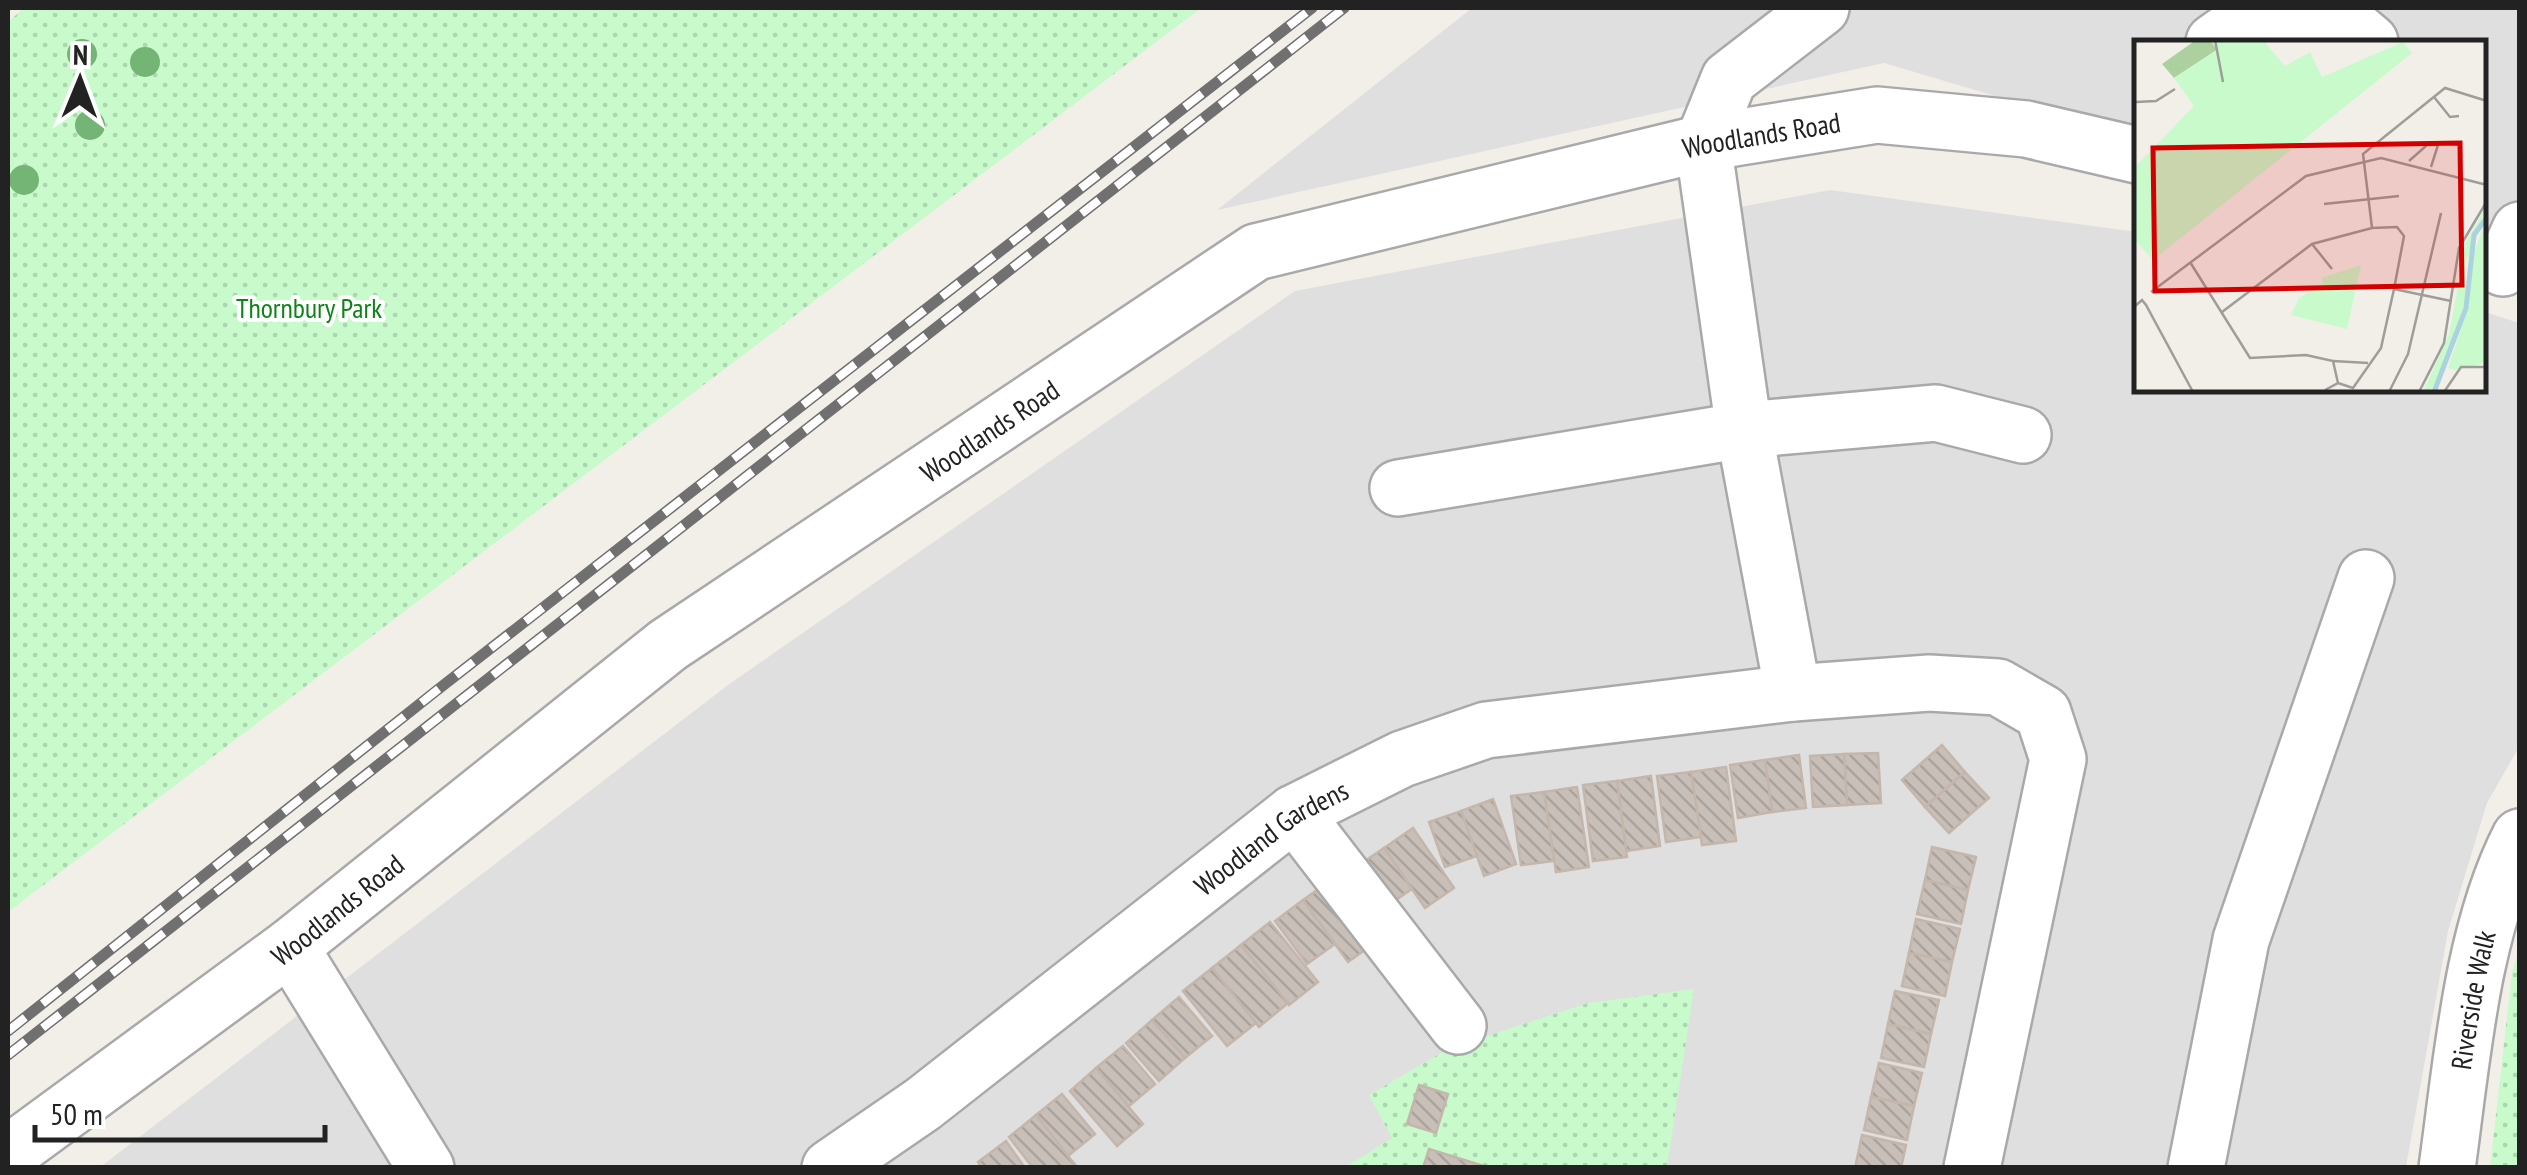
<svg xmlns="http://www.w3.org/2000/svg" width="2527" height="1175" viewBox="0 0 2527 1175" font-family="'PT Sans Narrow',sans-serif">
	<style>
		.residential { fill: #e0dfdf }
		.park { fill: url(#park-dots) }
		.building { fill: url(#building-back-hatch); stroke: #c4b6ab; stroke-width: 2.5 }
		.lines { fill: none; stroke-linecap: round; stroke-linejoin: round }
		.minor-casing { stroke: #a9a9a9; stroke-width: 60 }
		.minor { stroke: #fff; stroke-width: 55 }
		.rail-casing { stroke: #707070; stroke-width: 11 }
		.rail { stroke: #fff; stroke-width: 8; stroke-dasharray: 22; stroke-linecap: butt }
		.tree { fill: #74b475 }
		.labels { text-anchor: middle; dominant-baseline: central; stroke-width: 8; stroke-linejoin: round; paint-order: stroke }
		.street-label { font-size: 28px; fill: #222; stroke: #fff }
		.park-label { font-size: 28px; fill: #0c8416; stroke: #fff }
		.inset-river { fill: none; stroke: #aad3df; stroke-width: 5 }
		.inset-road { fill: none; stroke: #9f9d99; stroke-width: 2.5 }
		.view { fill: #d40000; fill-opacity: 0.15; stroke: #d40000; stroke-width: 5 }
		.inset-edge { fill: none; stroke: #222; stroke-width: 5 }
	</style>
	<defs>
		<pattern id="park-dots" width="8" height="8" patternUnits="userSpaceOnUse" patternTransform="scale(2.5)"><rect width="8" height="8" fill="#c8facc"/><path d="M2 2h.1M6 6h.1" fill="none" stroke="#acd6af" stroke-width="1.8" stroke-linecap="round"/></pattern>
		<pattern id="building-back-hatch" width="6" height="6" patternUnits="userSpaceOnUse" patternTransform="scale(2.5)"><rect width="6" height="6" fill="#c7bfb8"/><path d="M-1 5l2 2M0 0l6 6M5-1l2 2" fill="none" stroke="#aba49e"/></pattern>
	</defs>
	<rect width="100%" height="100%" fill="#f2efe9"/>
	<g class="residential">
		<path d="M 1472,8 L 2519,8 L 2519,251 L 2485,240 L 2484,42 L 2137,42 L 2137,138 L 1884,63 L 1217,210 Z"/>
		<path d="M 1830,190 L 2137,232 L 2137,390 L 2484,390 L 2485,312 L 2519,323 L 2519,747 L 2487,803 L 2448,931 L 2406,1167 L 99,1168 L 728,685 L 1295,291 Z"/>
	</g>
	<g class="park">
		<path d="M 24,8 L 1201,8 L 8,912 L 8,22 Z"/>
		<path d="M 2519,949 L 2519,1167 L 2490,1167 L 2512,973 Z"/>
		<path d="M 1694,989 L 1667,1167 L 1344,1168 L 1392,1138 L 1369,1095 L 1448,1049 L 1588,1003 Z"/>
	</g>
	<g class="building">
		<path d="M 1942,745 L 1965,772 L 1925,807 L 1902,780 Z"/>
		<path d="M 1878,753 L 1881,803 L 1847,805 L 1844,754 Z"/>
		<path d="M 1844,754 L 1847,805 L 1813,807 L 1810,756 Z"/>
		<path d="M 1799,755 L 1806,808 L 1772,812 L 1765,760 Z"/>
		<path d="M 1765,760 L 1772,812 L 1738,818 L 1730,765 Z"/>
		<path d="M 1726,767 L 1736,841 L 1702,845 L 1691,772 Z"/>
		<path d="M 1691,772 L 1701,837 L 1666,842 L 1657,776 Z"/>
		<path d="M 1965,772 L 1989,798 L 1949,833 L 1925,807 Z"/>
		<path d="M 1651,776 L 1660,846 L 1626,851 L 1617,781 Z"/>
		<path d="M 1617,781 L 1627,857 L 1593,861 L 1583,785 Z"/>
		<path d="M 1577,787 L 1589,867 L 1556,872 L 1544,792 Z"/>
		<path d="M 1544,792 L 1554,861 L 1521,865 L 1511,796 Z"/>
		<path d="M 1493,799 L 1516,864 L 1484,876 L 1461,811 Z"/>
		<path d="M 1461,811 L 1477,856 L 1445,867 L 1429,822 Z"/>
		<path d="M 1413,828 L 1454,888 L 1425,908 L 1384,848 Z"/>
		<path d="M 1932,847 L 1976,857 L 1968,890 L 1925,880 Z"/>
		<path d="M 1384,848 L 1412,889 L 1384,908 L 1356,867 Z"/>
		<path d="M 1331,880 L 1376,942 L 1348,962 L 1303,900 Z"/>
		<path d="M 1925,880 L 1968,890 L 1961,924 L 1917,914 Z"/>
		<path d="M 1303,900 L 1335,944 L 1307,964 L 1275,921 Z"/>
		<path d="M 1916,919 L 1960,929 L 1952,962 L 1909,953 Z"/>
		<path d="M 1270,922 L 1318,982 L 1289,1005 L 1241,945 Z"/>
		<path d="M 1241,945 L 1288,1003 L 1259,1027 L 1212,968 Z"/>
		<path d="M 1909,953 L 1952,962 L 1945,996 L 1902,986 Z"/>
		<path d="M 1212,968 L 1256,1023 L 1227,1046 L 1183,991 Z"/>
		<path d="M 1895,991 L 1939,1000 L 1931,1034 L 1888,1024 Z"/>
		<path d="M 1179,997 L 1212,1036 L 1185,1058 L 1152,1020 Z"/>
		<path d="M 1152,1020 L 1185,1058 L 1159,1081 L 1126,1043 Z"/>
		<path d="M 1888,1024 L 1931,1034 L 1924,1067 L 1881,1058 Z"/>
		<path d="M 1123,1046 L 1155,1084 L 1129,1106 L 1096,1068 Z"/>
		<path d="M 1879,1063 L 1922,1073 L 1914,1106 L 1871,1097 Z"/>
		<path d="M 1096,1068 L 1143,1124 L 1117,1146 L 1070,1091 Z"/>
		<path d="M 1419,1085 L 1448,1094 L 1436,1133 L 1407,1124 Z"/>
		<path d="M 1062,1094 L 1095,1134 L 1068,1156 L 1036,1115 Z"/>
		<path d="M 1871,1097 L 1914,1106 L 1907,1140 L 1864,1130 Z"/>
		<path d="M 1036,1115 L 1068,1156 L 1078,1168 L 1033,1168 L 1009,1137 Z"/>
		<path d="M 1862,1135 L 1906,1145 L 1901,1168 L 1855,1168 Z"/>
		<path d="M 1006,1141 L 1025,1168 L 982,1168 L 978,1162 Z"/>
		<path d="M 1429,1149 L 1490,1168 L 1423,1168 Z"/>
	</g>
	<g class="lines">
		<defs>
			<g id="minor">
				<path d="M 1821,8 L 1729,79 L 1703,143 L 1744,430 L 1793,693 L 1929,683 L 1998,687 L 2043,713 L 2058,759 L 1972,1168"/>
				<path d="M 2214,42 L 2255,13 L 2345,21 L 2370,42"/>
				<path d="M 2503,268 L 2520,230"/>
				<path d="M 1398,488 L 1744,430 L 1936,413 L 2023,435"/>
				<path d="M 1294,813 L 1458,1026"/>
				<path d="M 290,947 L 426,1168"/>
				<path id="s1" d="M 8,1154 L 290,947 L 668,645 L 1256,252 L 1703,143 L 1877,115 L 2026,129 L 2137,155"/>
				<path id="s2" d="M 830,1168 L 923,1104 L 1294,813 L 1402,759 L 1486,730 L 1793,693"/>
				<path d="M 2196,1168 L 2241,940 L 2366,578"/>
				<path id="s3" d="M 2447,1168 C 2462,1061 2471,933 2520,837"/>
			</g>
		</defs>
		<use href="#minor" class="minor-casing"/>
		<use href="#minor" class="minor"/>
		<defs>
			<g id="rail">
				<path d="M 8,1031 L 436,691 L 1312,8"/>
				<path d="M 8,1055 L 1344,8"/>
			</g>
		</defs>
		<use href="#rail" class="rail-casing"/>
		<use href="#rail" class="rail"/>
	</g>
	<g class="tree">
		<circle cx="82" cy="54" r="15"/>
		<circle cx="145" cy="62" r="15"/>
		<circle cx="90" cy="125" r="15"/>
		<circle cx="24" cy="180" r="15"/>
	</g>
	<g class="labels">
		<g class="street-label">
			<text stroke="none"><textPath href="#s1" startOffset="2060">Woodlands Road</textPath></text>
			<text stroke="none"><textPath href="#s1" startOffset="1220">Woodlands Road</textPath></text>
			<text stroke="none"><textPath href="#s2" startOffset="552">Woodland Gardens</textPath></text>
			<text stroke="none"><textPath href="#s1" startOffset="410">Woodlands Road</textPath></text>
			<text stroke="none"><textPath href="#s3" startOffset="170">Riverside Walk</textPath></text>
		</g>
		<g class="park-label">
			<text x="309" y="307">Thornbury Park</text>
		</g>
	</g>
	<g transform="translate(2134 40)">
		<rect width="352" height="352" fill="#f2efe9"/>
		<path d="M 62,0 L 76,0 L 84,9 L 40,38 L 28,24 Z" fill="#add19e"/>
		<path d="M 76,0 L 129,0 L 151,26 L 176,12 L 188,37 L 269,2 L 278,13 L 19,220 L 0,199 L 0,128 L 60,66 L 40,38 L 83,10 ZM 352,167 L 331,224 L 331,260 L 313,318 L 296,352 L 289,352 L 315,295 L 332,202 ZM 352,181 L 350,323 L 321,330 L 314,328 L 334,268 L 335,226 ZM 227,225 L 213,289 L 157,275 L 165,258 L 190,243 L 187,238 Z" fill="#c8facc"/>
		<path class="inset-river" d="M 300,352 L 332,268 L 340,195 L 353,177"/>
		<path class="inset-road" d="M 81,0 L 89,42M 300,57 L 316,77 L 325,76M 2,62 L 22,61 L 41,49M 275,121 L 293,105 L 304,105 L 297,127M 190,164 L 265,156M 178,204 L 198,229M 56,222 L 116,318 L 172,315 L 199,321 L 204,343 L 191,350M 260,249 L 270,196 L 263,187 L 238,188 L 229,114 L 311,48 L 353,61M 17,252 L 172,136 L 247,118 L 353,145M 0,267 L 8,260 L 12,265 L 59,352M 88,272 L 178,204 L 238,188M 199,321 L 234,323M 204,343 L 219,348 L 247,308 L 260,249 L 317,261M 255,352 L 274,314 L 307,173M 285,352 L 310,303 L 325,208 L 353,161M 310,352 L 327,327 L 353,327"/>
		<path class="view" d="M 326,103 L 328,245 L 21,251 L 19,108 Z"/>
		<rect width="352" height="352" class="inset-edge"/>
	</g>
	<rect width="2527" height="1175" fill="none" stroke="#222222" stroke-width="20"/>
	<g transform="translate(80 80) rotate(1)" stroke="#ffffff" stroke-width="8" paint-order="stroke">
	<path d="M0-8L18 38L0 25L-18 38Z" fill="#222222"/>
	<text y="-15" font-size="28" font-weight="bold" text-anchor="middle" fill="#222222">N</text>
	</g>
	<path d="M35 1125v15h290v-15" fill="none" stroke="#222222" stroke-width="5"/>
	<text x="50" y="1125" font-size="30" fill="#222222" stroke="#ffffff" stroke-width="8" paint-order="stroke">50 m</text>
</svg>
